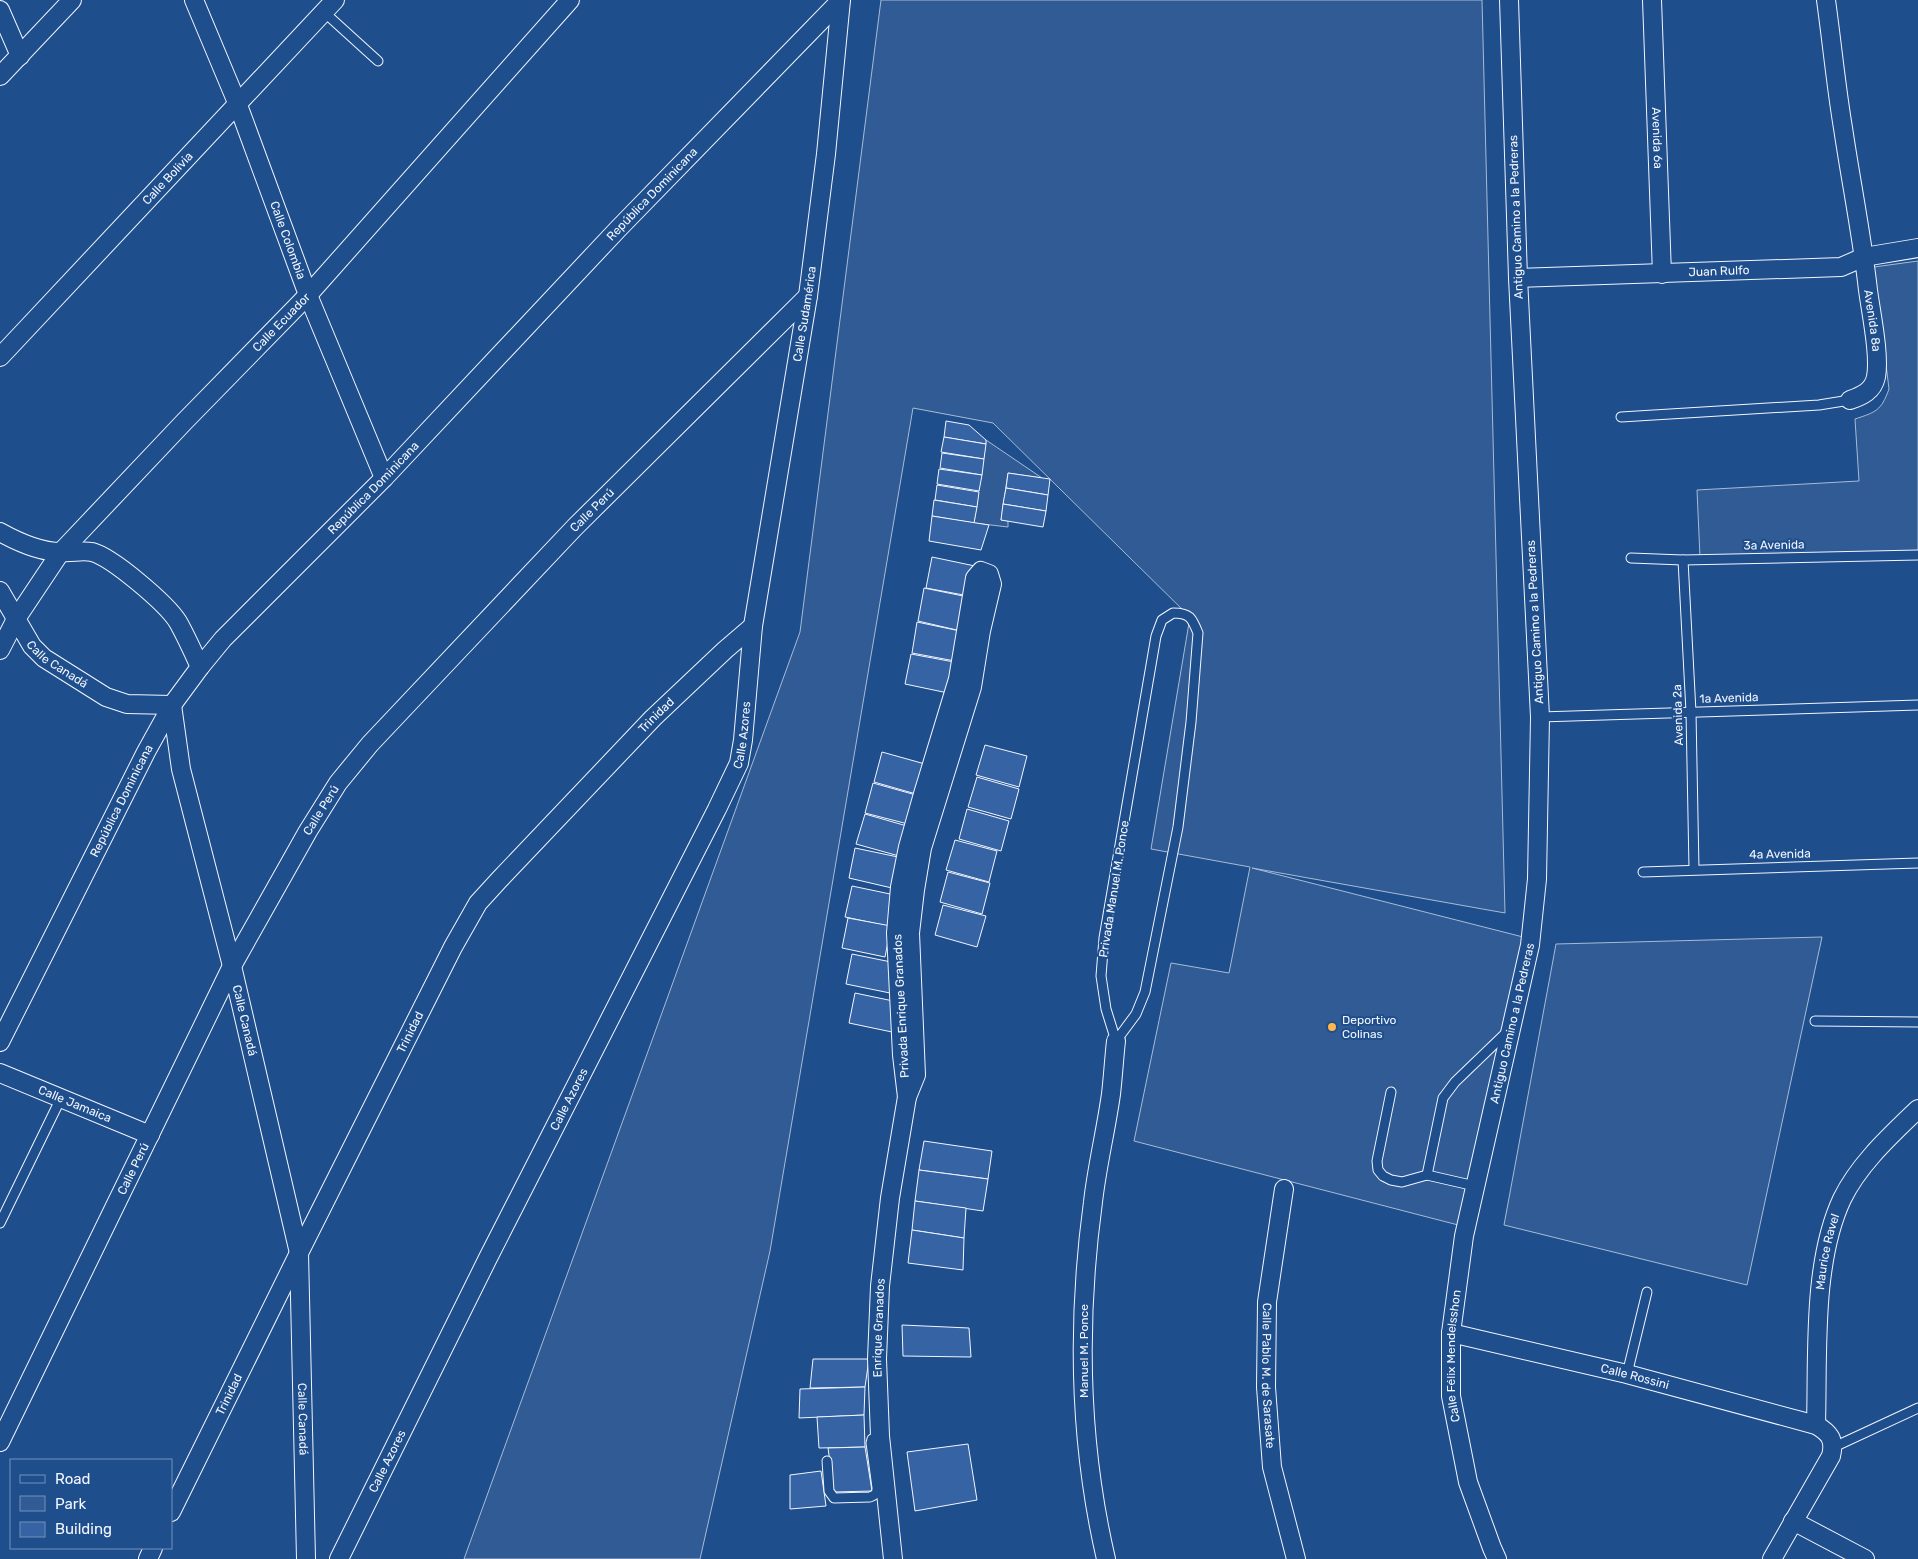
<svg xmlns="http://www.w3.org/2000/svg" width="1918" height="1559" viewBox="0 0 1918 1559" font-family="Rubik,sans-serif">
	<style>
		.green { fill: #305b95; stroke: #a8bbd7 }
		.building { fill: #3563a3; stroke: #f2f6ff }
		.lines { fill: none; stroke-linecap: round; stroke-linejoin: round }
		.lane-casing { stroke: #f2f6ff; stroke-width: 11 }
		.street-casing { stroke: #f2f6ff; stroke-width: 20 }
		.lane { stroke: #1f4e8c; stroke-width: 9 }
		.street { stroke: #1f4e8c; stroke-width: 18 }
		.poi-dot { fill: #ffb74d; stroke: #1f4e8c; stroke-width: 2 }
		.labels { text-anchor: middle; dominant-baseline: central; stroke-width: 4; stroke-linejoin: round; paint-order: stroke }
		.street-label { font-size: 12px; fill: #f2f6ff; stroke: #1f4e8c }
		.poi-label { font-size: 12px; fill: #f2f6ff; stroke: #1f4e8c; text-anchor: start }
	</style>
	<rect width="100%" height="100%" fill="#1f4e8c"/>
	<g class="green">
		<path d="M 881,0 L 1482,0 L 1505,913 L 1252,868 L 1527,938 L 1462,1226 L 1134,1141 L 1171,963 L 1229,973 L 1250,867 L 1151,849 L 1190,617 L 993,423 L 913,408 L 770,1251 L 700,1559 L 464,1559 L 800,632 Z"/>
		<path d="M 1918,261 L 1918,551 L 1700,557 L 1697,490 L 1859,481 L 1855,419 C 1876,412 1881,411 1889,389 L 1874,267 Z"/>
		<path d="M 986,440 L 1042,478 L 1008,473 L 1001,520 L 1008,521 L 1008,527 L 974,523 Z"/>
		<path d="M 1822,937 L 1747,1285 L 1504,1225 L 1556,944 Z"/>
	</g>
	<g class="building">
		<path d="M 946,421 L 969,425 L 986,440 L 986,444 L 944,437 Z"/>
		<path d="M 944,437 L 986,444 L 984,459 L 941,452 Z"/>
		<path d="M 942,453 L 984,459 L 982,475 L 940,468 Z"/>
		<path d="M 939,469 L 982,475 L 979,491 L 937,484 Z"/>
		<path d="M 1008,473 L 1050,479 L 1048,495 L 1006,488 Z"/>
		<path d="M 937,485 L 979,492 L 977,507 L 935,500 Z"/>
		<path d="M 1006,488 L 1048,495 L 1046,511 L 1003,504 Z"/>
		<path d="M 934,500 L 977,507 L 974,523 L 932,516 Z"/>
		<path d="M 1003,504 L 1046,511 L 1043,527 L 1001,520 Z"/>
		<path d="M 932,516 L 989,525 L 981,550 L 929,541 Z"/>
		<path d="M 932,557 L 975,566 L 969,596 L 926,588 Z"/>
		<path d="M 924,588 L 968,597 L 961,631 L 918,621 Z"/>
		<path d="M 917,622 L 960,631 L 955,661 L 912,653 Z"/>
		<path d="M 911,654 L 954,662 L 948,693 L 905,684 Z"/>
		<path d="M 985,745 L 1027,756 L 1019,787 L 976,775 Z"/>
		<path d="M 882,752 L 925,764 L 916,794 L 874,782 Z"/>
		<path d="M 977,777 L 1019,789 L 1011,819 L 968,807 Z"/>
		<path d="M 873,783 L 916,795 L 908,824 L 865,813 Z"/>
		<path d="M 967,809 L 1009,821 L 1001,851 L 959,839 Z"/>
		<path d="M 865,814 L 907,826 L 899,856 L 856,844 Z"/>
		<path d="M 955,840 L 997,851 L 989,882 L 946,870 Z"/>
		<path d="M 855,848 L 898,857 L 892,888 L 849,878 Z"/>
		<path d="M 948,872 L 990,883 L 982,914 L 940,902 Z"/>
		<path d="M 852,886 L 895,895 L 888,926 L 845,917 Z"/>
		<path d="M 943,905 L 986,916 L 977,947 L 935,935 Z"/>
		<path d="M 848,918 L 891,926 L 885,957 L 842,948 Z"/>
		<path d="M 852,954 L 896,963 L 890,993 L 846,984 Z"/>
		<path d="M 855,993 L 898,1002 L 892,1032 L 849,1023 Z"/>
		<path d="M 924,1141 L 992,1151 L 988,1179 L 919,1170 Z"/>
		<path d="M 919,1170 L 988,1179 L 983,1211 L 915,1201 Z"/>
		<path d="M 915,1201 L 966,1208 L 964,1238 L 912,1230 Z"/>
		<path d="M 912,1230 L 964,1238 L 963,1270 L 908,1263 Z"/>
		<path d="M 902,1325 L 969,1328 L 971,1357 L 903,1356 Z"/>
		<path d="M 813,1359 L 869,1359 L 865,1387 L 810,1388 Z"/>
		<path d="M 865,1387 L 864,1415 L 799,1418 L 800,1389 Z"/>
		<path d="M 864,1415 L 865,1447 L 819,1448 L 817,1417 Z"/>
		<path d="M 968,1444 L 977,1500 L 915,1511 L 907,1452 Z"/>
		<path d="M 865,1447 L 872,1491 L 834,1492 L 828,1448 Z"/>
		<path d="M 821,1471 L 826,1506 L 790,1509 L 790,1475 Z"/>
	</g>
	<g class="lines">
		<defs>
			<g id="lane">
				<path d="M 324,12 L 378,61"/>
				<path d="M 1621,417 L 1819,405 L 1850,400"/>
				<path d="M 1631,558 L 1683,560 L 1918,555"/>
				<path d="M 1683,560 L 1691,712 L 1694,869"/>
				<path d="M 1173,613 C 1190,613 1192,618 1198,633 L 1191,722 L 1178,827 L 1145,992 L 1136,1014 L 1116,1041 L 1106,1009 L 1101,976 L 1104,938 L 1156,636 L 1162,620 Z"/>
				<path d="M 1540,717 L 1918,705"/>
				<path d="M 1643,872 L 1918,863"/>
				<path d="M 1815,1021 L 1918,1022"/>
				<path d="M 1391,1092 L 1377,1161 L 1378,1170 L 1383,1176 L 1391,1180 L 1402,1182 L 1427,1175 L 1475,1186"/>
				<path d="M 1427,1175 L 1443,1098 L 1455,1082 L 1508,1031"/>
				<path d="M 0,1223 L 61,1098"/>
				<path d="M 1627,1374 L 1647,1292"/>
				<path d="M 1834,1447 L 1918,1408"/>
				<path d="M 827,1461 L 829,1491 L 834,1498 L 870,1497 C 875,1495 877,1494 877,1488 L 871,1443 L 872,1439 L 880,1436"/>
			</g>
			<g id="street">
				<path id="s1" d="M 194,0 L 238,105 L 308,295 L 384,478"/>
				<path id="s2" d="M 1652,0 L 1662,274"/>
				<path id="s3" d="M 1826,0 C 1832,43 1836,86 1843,128 C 1851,182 1862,236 1868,290 C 1871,313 1880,355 1876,377 C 1873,391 1862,396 1850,400"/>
				<path d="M 0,10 L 20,56"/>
				<path d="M 0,76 L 72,0"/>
				<path id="s4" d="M 1518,278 L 1841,267 L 1864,257 L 1918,248"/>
				<path id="s5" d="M 0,357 L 335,0"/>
				<path d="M 0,532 C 18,542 41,552 61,552 C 72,553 82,550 92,552 C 112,557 167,604 178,622 C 186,636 193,652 200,667"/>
				<path d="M 981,571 L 989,574 L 992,584 L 981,631 L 972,687 L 922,848 L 915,890 L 910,933 L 916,1075 L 907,1097 L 902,1055 L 896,933 L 900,887 L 908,847 L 923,794 L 958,679 L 975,578 Z"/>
				<path id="s6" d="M 0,591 L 32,646 L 44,658 L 106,697 L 127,704 L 172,705 L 181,769 L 232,966 L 299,1253 L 306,1559"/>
				<path id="s7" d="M 0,650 L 16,619 L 60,553 L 184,422 L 308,295 L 570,0"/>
				<path id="s8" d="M 0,1042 L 146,752 L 172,705 L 200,667 L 223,639 L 384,478 L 618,229 L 841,0"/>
				<path id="s9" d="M 0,1073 L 150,1135"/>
				<path id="s10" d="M 1284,1189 L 1267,1302 L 1266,1387 L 1272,1467 L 1296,1559"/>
				<path id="s11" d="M 1451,1333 L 1627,1374 L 1816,1425 C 1830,1433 1835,1440 1831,1456 L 1772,1559"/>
				<path id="s12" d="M 1816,1425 C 1818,1355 1812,1263 1842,1199 C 1859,1164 1890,1136 1918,1109"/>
				<path id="s13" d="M 0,1442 L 232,966 L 308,831 L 338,783 L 370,744 L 575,527 L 808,296"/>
				<path id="s14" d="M 171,1512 L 299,1253 L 453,947 L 478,903 L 499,880 L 653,718 L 725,650 L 753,626"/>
				<path d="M 1793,1521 L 1865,1559"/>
				<path d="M 148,1559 L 153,1548"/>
				<path id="s15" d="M 339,1559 L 488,1258 L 717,809 L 739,763 L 743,740 L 753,626 L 808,296 L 826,154 L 841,0"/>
				<path id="s16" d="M 893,1559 L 880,1436 L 877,1359 L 880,1286 L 890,1198 L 907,1097"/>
				<path d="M 1106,1559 C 1079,1443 1077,1320 1093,1202 C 1097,1166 1106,1130 1111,1094 C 1113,1077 1114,1059 1116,1041"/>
				<path id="s17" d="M 1497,1559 L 1492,1548 L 1468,1482 L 1451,1396 L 1451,1333 L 1464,1236 L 1530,945 L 1537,879 L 1540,717 L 1518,278 L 1509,0"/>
			</g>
		</defs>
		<use href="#lane" class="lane-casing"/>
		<use href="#street" class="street-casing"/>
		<use href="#lane" class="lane"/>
		<use href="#street" class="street"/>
	</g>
	<circle class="poi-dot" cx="1332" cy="1027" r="5"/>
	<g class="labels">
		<g class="street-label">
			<text stroke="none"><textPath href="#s2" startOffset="138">Avenida 6a</textPath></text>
			<text stroke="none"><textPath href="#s5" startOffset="245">Calle Bolivia</textPath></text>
			<text stroke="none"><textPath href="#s8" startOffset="1080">República Dominicana</textPath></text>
			<text transform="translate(1516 217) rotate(-92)">Antiguo Camino a la Pedreras</text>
			<text stroke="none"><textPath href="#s1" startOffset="258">Calle Colombia</textPath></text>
			<text stroke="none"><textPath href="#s4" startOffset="201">Juan Rulfo</textPath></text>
			<text stroke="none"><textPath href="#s15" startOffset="1345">Calle Sudamérica</textPath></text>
			<text stroke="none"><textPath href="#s3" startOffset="324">Avenida 8a</textPath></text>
			<text stroke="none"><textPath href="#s7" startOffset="434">Calle Ecuador</textPath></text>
			<text stroke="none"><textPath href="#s8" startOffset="675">República Dominicana</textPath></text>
			<text stroke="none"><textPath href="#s13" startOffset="1114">Calle Perú</textPath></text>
			<text transform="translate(1774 545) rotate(-1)">3a Avenida</text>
			<text transform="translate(1535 622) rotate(-93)">Antiguo Camino a la Pedreras</text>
			<text stroke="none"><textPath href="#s6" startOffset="95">Calle Canadá</textPath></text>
			<text transform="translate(1729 698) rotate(-2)">1a Avenida</text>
			<text stroke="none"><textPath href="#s14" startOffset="941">Trinidad</textPath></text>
			<text transform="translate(1678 715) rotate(-92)">Avenida 2a</text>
			<text stroke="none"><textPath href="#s15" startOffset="919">Calle Azores</textPath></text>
			<text stroke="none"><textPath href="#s8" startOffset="270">República Dominicana</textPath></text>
			<text stroke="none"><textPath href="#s13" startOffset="709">Calle Perú</textPath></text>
			<text transform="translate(1780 854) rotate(-1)">4a Avenida</text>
			<text transform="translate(1114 889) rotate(-81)">Privada Manuel M. Ponce</text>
			<text transform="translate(901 1006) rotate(-93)">Privada Enrique Granados</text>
			<text stroke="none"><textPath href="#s6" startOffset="545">Calle Canadá</textPath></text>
			<text stroke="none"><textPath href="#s17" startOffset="549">Antiguo Camino a la Pedreras</textPath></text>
			<text stroke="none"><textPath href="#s14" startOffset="536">Trinidad</textPath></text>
			<text stroke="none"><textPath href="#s15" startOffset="514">Calle Azores</textPath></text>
			<text stroke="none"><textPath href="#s9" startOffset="81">Calle Jamaica</textPath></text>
			<text stroke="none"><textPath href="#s13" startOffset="304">Calle Perú</textPath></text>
			<text stroke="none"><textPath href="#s12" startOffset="174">Maurice Ravel</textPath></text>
			<text stroke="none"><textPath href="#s16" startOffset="232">Enrique Granados</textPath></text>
			<text transform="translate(1084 1351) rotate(-90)">Manuel M. Ponce</text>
			<text stroke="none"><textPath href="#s17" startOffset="210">Calle Félix Mendelsshon</textPath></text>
			<text stroke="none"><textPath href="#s10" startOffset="188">Calle Pablo M. de Sarasate</textPath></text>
			<text stroke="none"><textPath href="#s11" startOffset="189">Calle Rossini</textPath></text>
			<text stroke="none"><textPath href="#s14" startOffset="131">Trinidad</textPath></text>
			<text stroke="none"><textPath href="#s6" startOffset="950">Calle Canadá</textPath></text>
			<text stroke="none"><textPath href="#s15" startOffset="109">Calle Azores</textPath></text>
		</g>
		<g class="poi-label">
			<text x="1342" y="1020">Deportivo<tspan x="1342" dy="14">Colinas</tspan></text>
		</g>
	</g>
	<rect x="10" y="1459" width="162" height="90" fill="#1f4e8c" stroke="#7391ba"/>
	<rect x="20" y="1475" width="25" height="8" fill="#1f4e8c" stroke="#7391ba"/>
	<text x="55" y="1484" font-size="15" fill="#f2f6ff">Road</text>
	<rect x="20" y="1496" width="25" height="15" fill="#305b95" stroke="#7391ba"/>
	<text x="55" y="1509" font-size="15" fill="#f2f6ff">Park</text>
	<rect x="20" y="1522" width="25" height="15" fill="#3563a3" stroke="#7391ba"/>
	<text x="55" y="1534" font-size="15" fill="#f2f6ff">Building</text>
</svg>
